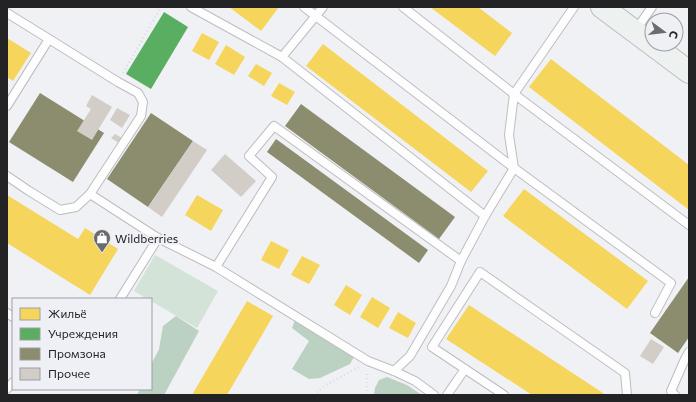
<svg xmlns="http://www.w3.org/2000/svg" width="696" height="402" viewBox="0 0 696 402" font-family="Commissioner,sans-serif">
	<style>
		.green { fill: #d3e3d8 }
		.forest { fill: #bbd1c1 }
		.homes { fill: #f6d55c }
		.public { fill: #5aae61 }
		.industry { fill: #8c8c6e }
		.building { fill: #d3cdc8 }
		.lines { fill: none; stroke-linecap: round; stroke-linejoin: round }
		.lane-casing { stroke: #bdbdc0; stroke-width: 10 }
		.secondary-casing { stroke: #bdbdc0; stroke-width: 24 }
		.path { stroke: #dcdcdc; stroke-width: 2.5; stroke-dasharray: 1 3; stroke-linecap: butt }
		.lane { stroke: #fdfdfe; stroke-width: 8 }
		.secondary { stroke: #edf1f0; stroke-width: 22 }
		.labels { text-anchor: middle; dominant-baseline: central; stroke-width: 4; stroke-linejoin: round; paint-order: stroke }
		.poi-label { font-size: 12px; fill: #232326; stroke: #eff0f6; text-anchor: start }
	</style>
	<rect width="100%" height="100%" fill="#f0f1f5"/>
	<path class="green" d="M 155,255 L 218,291 L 197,328 L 151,301 L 151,299 L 147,299 L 134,291 Z"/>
	<g class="forest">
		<path d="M 176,316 L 199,331 L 164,395 L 137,395 L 140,389 L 151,389 L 151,365 L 159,349 L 163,326 Z"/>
		<path d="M 295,320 L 354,357 L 350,364 L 320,378 L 309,379 L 292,369 L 309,341 L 292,328 Z"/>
		<path d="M 387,377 L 407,385 L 422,395 L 374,395 L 375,388 L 379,380 Z"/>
	</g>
	<g class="homes">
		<path d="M 229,7 L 279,7 L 261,31 Z"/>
		<path d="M 430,7 L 478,7 L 512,33 L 495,56 Z"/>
		<path d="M 202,33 L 219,42 L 209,60 L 192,51 Z"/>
		<path d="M 7,38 L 31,53 L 13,81 L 7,77 Z"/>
		<path d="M 323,44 L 488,171 L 471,192 L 306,66 Z"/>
		<path d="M 226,45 L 245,57 L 234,75 L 215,64 Z"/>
		<path d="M 551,59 L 689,165 L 689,210 L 529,87 Z"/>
		<path d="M 256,64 L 272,73 L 264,86 L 248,76 Z"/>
		<path d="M 279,83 L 295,92 L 287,105 L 271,96 Z"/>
		<path d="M 524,189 L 648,281 L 627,309 L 503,216 Z"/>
		<path d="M 7,195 L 78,239 L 85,228 L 118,249 L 90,295 L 7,243 Z"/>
		<path d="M 197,195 L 223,210 L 211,231 L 185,215 Z"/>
		<path d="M 271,241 L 289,250 L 279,269 L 261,260 Z"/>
		<path d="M 302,256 L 320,265 L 309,284 L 291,275 Z"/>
		<path d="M 346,285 L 362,295 L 350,315 L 334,305 Z"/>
		<path d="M 372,297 L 390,308 L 378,328 L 360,317 Z"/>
		<path d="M 247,301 L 273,316 L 227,395 L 192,395 Z"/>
		<path d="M 469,305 L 606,395 L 532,395 L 446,339 Z"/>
		<path d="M 398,312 L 416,323 L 408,338 L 389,328 Z"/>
	</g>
	<path class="public" d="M 164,12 L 188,27 L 151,89 L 126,74 Z"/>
	<g class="industry">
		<path d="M 40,93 L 104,133 L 73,182 L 9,142 Z"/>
		<path d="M 301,104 L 455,217 L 439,239 L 285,126 Z"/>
		<path d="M 151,113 L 193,141 L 148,207 L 107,179 Z"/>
		<path d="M 276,139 L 428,250 L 419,263 L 267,152 Z"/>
		<path d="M 689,277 L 689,337 L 678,353 L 650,333 Z"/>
	</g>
	<g class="building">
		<path d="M 92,95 L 112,107 L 92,140 L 77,131 L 91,109 L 86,106 Z"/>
		<path d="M 117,108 L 130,115 L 122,128 L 110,120 Z"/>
		<path d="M 115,134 L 122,138 L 119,143 L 111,138 Z"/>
		<path d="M 193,141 L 207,150 L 162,217 L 148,207 Z"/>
		<path d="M 225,154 L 256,181 L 241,197 L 211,170 Z"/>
		<path d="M 651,339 L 664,347 L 653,364 L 640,356 Z"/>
	</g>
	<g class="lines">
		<defs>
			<g id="lane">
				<path d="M 191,7 L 282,57"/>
				<path d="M 304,7 L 514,168 L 671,283 L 655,313"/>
				<path d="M 323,7 L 282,57 L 485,216"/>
				<path d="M 403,7 L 514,94 L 689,225"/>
				<path d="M 7,13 L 49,39 L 7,106"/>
				<path d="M 635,31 L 652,7"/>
				<path d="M 49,39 L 118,82 L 138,93 L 143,102 L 141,116 L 90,194"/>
				<path d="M 7,176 L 29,191 L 60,210 L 76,207 L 90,194 L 158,238 L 216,267"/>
				<path d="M 120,299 L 158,238"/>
				<path d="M 7,313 L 13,317"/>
				<path d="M 394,371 L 410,356 L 451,286 L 461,261 L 485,216 L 514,168 L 509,135 L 514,94 L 574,7"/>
				<path d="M 7,389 L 13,382"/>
				<path d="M 434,395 L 415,381 L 394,371 L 368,361 L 216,267 L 272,177 L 249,156 L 274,126 L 461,261"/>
				<path d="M 447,395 L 465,369"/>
				<path d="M 504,395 L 432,347 L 480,272 L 625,373 L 627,395"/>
				<path d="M 675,395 L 671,391 L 685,359 L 689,352"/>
			</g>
			<path id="secondary" d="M 602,7 L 689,72"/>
		</defs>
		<use href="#lane" class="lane-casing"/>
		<use href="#secondary" class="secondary-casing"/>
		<g class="path">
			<path d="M 123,73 L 161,7"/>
			<path d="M 314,395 L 326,385 L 359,367"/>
			<path d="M 367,395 L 367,372"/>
		</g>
		<use href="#lane" class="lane"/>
		<use href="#secondary" class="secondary"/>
	</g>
	<defs>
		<symbol id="shop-pin" viewBox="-11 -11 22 30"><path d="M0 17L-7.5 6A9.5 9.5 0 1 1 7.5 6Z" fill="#6b6b6e" stroke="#eff0f6"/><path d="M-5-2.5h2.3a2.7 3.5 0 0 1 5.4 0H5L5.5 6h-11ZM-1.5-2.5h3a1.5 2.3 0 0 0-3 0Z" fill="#fff"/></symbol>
	</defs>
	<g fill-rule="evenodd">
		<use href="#shop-pin" x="92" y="228" width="20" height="27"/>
	</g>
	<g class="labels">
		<g class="poi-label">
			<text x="115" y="238">Wildberries</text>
		</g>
	</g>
	<rect width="696" height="402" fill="none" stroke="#232326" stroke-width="16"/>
	<rect x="12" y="298" width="140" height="92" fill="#eff0f6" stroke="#9d9ea3"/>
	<rect x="20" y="308" width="20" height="12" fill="#f6d55c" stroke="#9d9ea3"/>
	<text x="48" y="318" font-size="12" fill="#232326">Жильё</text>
	<rect x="20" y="328" width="20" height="12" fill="#5aae61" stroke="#9d9ea3"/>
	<text x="48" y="338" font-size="12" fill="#232326">Учреждения</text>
	<rect x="20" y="348" width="20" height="12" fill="#8c8c6e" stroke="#9d9ea3"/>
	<text x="48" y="358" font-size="12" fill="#232326">Промзона</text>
	<rect x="20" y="368" width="20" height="12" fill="#d3cdc8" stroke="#9d9ea3"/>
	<text x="48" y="378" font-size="12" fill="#232326">Прочее</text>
	<g transform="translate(664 32) rotate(105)"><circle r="19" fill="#eff0f6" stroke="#9d9ea3"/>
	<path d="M0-3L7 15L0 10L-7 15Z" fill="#6b6b6e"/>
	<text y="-6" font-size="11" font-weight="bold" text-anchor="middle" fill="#232326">С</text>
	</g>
</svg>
